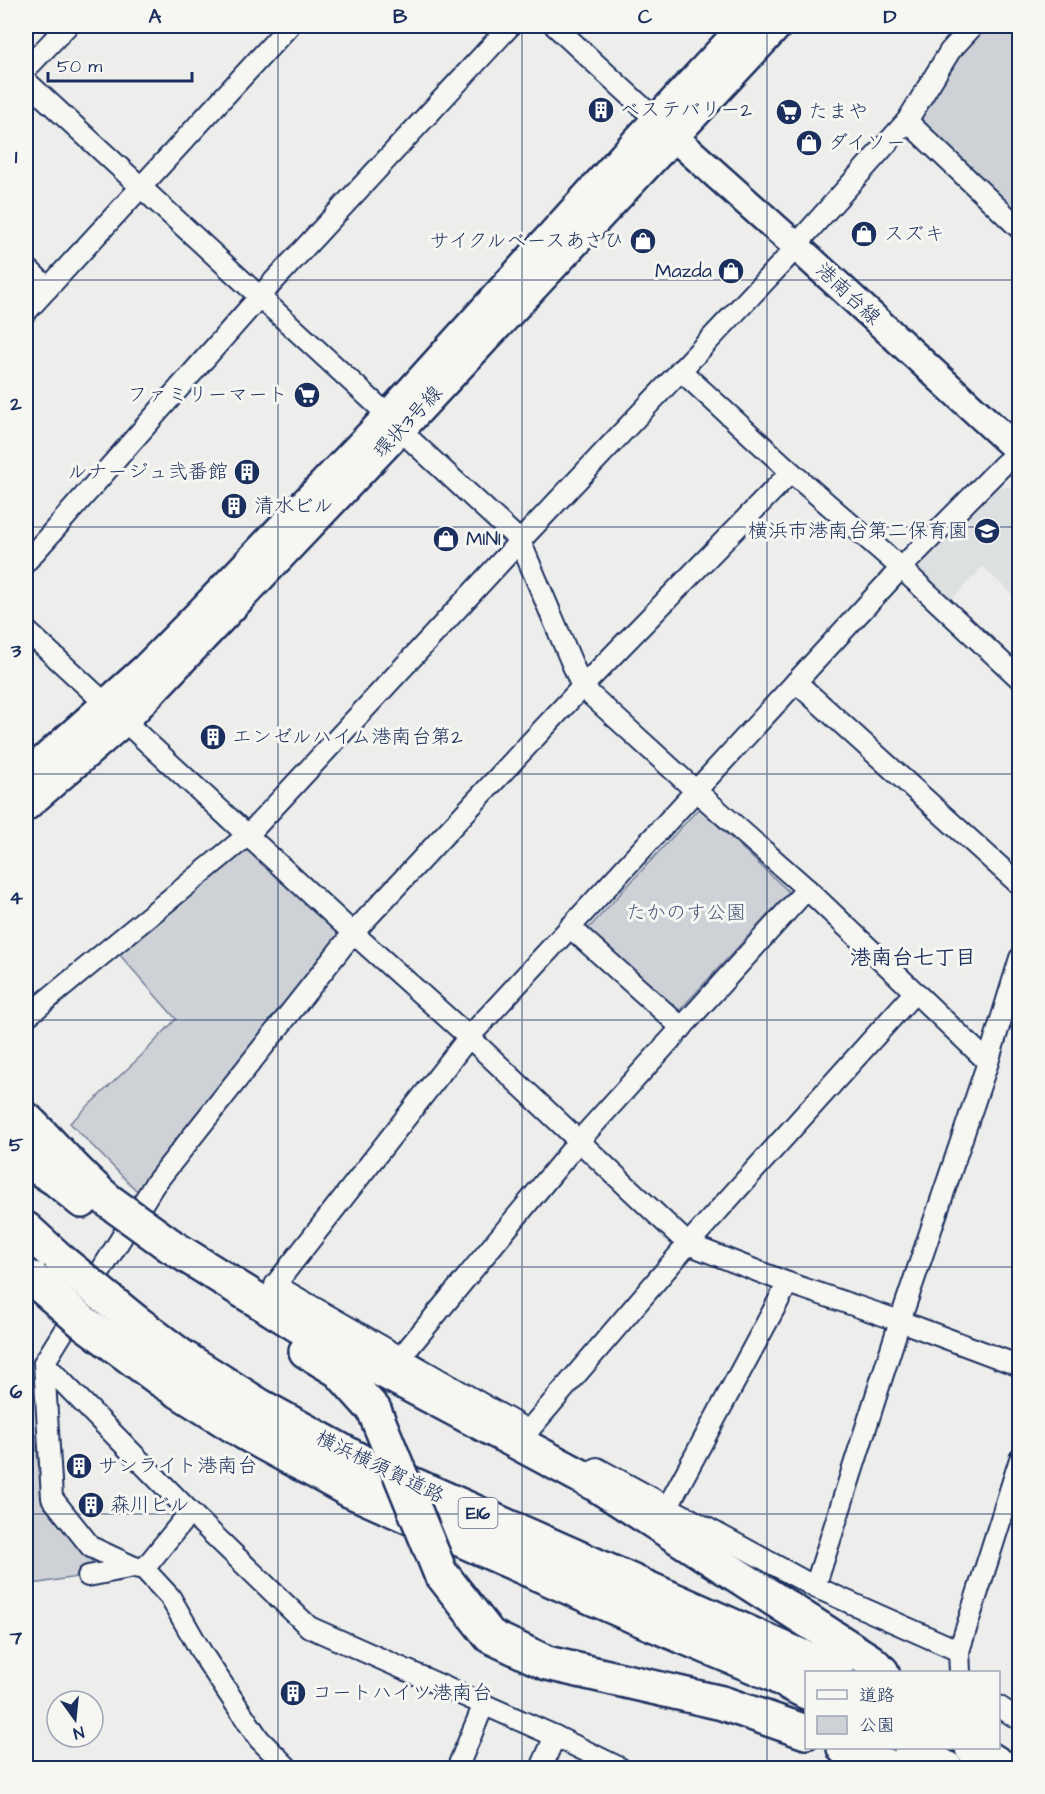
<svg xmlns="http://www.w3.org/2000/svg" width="1045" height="1794" viewBox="0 0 1045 1794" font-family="'Architects Daughter','Klee One',sans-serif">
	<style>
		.built { fill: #dde0e1 }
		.green { fill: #ced2d7; stroke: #74809a; stroke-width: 1.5 }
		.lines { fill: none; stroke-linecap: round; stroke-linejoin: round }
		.street-casing { stroke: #1b2f5e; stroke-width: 24 }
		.secondary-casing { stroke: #1b2f5e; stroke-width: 32 }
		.highway-casing { stroke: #1b2f5e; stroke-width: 38 }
		.street { stroke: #f6f6f2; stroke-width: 20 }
		.secondary { stroke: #f6f6f2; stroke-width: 27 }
		.highway { stroke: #f6f6f2; stroke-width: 33 }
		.highway-bridge-casing { stroke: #1b2f5e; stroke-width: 38; stroke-linecap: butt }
		.highway-bridge { stroke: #f6f6f2; stroke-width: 33 }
		.grid { fill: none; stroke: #1b2f5e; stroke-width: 1.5; stroke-opacity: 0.55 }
		.labels { text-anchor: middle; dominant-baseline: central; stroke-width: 6; stroke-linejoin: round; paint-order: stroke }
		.shield { fill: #f6f6f2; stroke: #5d6b8a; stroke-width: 1.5 }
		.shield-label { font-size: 18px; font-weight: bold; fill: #1b2f5e }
		.poi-label { font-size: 20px; fill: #1b2f5e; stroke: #f6f6f2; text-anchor: start }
		.street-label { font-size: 20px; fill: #1b2f5e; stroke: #f6f6f2 }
		.park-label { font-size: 20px; fill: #48587c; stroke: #f6f6f2 }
		.neighbourhood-label { font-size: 21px; font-weight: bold; fill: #1b2f5e; stroke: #f6f6f2 }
		.neatline { fill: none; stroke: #1b2f5e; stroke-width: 2 }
		.grid-label { font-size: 20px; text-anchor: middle; font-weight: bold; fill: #1b2f5e }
	</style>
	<rect width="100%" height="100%" fill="#edeeec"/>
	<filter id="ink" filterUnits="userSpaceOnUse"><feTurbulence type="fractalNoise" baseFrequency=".0167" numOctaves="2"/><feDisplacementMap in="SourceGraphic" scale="12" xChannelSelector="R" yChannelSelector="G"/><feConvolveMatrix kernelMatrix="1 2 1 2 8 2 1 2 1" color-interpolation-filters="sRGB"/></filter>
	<g filter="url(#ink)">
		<path class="built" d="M 996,487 L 1011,487 L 1019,495 L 1019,601 L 983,567 L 948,603 L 919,576 L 920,567 Z"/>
		<g class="green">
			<path d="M 973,26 L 1019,26 L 1019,229 L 907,121 Z"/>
			<path d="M 699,808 L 789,892 L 677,1013 L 588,929 Z"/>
			<path d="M 248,835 L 353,933 L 145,1199 L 70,1123 L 142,1055 L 176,1019 L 112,946 Z"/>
			<path d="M 26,1372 L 32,1379 L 33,1425 L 45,1508 L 102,1573 L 26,1585 Z"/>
		</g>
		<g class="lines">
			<defs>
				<g id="street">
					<path d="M 555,26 L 665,128"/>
					<path d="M 26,69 L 67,26"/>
					<path d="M 26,81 L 378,406 L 413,442 L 520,541 L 582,687 L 695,790 L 807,889 L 988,1062"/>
					<path d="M 907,121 L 1020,229"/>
					<path d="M 26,267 L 48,288"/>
					<path d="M 26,312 L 289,26"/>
					<path d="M 680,370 L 791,472 L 901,568 L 1020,679"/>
					<path d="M 26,562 L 260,296 L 510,26"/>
					<path d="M 26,630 L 353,933 L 469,1037 L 688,1244 L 788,1283 L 900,1321 L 1020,1366"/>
					<path d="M 796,682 L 1020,885"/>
					<path d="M 570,927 L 682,1028"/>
					<path d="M 26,1017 L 248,835 L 520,541 L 797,247 L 805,235 L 907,121 L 950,51 L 973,26"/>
					<path d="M 401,1357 L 578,1142 L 807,889"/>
					<path d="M 44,1363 L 190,1512 L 309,1627 L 555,1736 L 620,1768"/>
					<path d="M 528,1431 L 688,1244 L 915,992"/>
					<path d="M 529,1431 L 275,1285 L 469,1037 L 901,568 L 1003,465 L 1020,450"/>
					<path d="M 597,1468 L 815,1587 L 959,1651 L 960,1672"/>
					<path d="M 668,1506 L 788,1283"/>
					<path d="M 144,1569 L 190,1512"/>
					<path d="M 88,1576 L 134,1567"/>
					<path d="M 815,1587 L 900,1321 L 988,1062 L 1020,958"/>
					<path d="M 959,1651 L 1020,1459"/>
					<path d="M 998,1706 L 1020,1720"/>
					<path d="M 459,1764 L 484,1704"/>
					<path d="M 288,1768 L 259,1739 L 203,1655 L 170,1597 L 144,1569 L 134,1567 L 91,1547 L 52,1498 L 44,1363 L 154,1185 L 353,933 L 582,687 L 791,472"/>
					<path d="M 541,1768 L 555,1736"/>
				</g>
				<g id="secondary">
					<path d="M 675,138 L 797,247 L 1020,452"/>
					<path d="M 26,775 L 145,668 L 201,611 L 388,415 L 633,144 L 743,26"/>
					<path d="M 26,807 L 124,722 L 402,429 L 778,26"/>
				</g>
				<g id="highway">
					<path d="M 26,1119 C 55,1147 79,1177 110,1202"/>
					<path d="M 26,1160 L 57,1180 L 82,1201"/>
					<path d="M 26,1229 L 61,1261"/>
					<path d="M 171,1246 L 299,1326 L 597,1485 L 870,1661 L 882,1672"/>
					<path d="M 136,1322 L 181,1356 L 260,1406 L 362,1462 L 837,1672"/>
					<path d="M 114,1345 L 161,1380 L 245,1433 L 351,1491 L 638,1618 L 770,1673 L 806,1692"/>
					<path d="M 306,1351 L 339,1371 L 374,1410"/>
					<path d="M 440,1572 L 490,1636 L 547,1663 L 722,1703 L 806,1732"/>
					<path d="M 844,1748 L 892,1768"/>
					<path d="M 911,1748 L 946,1768"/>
					<path d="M 972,1748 L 1004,1768"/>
				</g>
			</defs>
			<use href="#street" class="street-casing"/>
			<use href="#secondary" class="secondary-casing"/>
			<use href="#highway" class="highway-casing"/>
			<use href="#street" class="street"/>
			<use href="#secondary" class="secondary"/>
			<use href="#highway" class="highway"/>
			<defs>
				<g id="highway-bridge">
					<path d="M 110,1202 L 171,1246"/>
					<path d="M 61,1261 L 136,1322"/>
					<path d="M 33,1279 L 83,1322 L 114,1345"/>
					<path d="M 374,1410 L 440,1572"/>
				</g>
			</defs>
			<use href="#highway-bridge" class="highway-bridge-casing"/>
			<use href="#highway-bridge" class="highway-bridge"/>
		</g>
	</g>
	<path class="grid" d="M 278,26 L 278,1768M 522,26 L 522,1768M 767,26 L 767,1768M 26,280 L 1020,280M 26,527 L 1020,527M 26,774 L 1020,774M 26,1020 L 1020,1020M 26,1267 L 1020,1267M 26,1514 L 1020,1514"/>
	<defs>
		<symbol id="building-disc" viewBox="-11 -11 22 22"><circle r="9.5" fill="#1b2f5e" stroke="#f6f6f2"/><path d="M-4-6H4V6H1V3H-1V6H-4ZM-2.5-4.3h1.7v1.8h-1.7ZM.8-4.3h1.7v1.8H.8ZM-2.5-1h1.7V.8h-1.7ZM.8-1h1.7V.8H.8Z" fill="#fff"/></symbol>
		<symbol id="supermarket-disc" viewBox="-11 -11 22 22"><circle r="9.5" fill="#1b2f5e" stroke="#f6f6f2"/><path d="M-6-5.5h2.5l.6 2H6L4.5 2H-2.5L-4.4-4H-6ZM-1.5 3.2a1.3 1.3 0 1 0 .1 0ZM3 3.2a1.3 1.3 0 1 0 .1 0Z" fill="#fff"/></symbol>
		<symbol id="shop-disc" viewBox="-11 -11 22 22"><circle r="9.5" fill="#1b2f5e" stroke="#f6f6f2"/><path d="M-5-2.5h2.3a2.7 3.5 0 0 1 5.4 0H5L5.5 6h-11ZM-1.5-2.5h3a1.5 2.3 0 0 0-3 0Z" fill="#fff"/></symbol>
		<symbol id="school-disc" viewBox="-11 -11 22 22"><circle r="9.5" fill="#1b2f5e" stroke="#f6f6f2"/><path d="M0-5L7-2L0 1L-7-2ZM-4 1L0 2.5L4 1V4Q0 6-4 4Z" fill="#fff"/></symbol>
	</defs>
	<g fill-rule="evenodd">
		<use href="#building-disc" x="586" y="95" width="30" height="30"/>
		<use href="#supermarket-disc" x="774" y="97" width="30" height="30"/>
		<use href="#shop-disc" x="794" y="128" width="30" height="30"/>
		<use href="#shop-disc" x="849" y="219" width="30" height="30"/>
		<use href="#shop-disc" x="628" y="226" width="30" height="30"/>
		<use href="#shop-disc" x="716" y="256" width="30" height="30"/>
		<use href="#supermarket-disc" x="292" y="380" width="30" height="30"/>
		<use href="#building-disc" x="232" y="457" width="30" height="30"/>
		<use href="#building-disc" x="219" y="491" width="30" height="30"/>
		<use href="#school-disc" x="972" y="516" width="30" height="30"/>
		<use href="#shop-disc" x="431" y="524" width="30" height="30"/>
		<use href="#building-disc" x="198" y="722" width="30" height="30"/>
		<use href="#building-disc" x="64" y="1451" width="30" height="30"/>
		<use href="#building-disc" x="76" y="1490" width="30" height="30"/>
		<use href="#building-disc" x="278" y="1678" width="30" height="30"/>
	</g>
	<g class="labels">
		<rect class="shield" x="458.5" y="1498" width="39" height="30" rx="4.5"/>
		<g class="shield-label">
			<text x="478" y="1513">E16</text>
		</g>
		<g class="poi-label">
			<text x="620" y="110">べステバリー2</text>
			<text x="808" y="112">たまや</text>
			<text x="828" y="143">ダイソー</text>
			<text x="884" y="234">スズキ</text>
			<text x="624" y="241" text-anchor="end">サイクルベースあさひ</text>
			<text x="712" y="271" text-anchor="end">Mazda</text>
			<text x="288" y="395" text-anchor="end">ファミリーマート</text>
			<text x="228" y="472" text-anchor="end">ルナージュ弐番館</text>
			<text x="254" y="506">清水ビル</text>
			<text x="968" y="531" text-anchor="end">横浜市港南台第二保育園</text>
			<text x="466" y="539">MINI</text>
			<text x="232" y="737">エンゼルハイム港南台第2</text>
			<text x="98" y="1466">サンライト港南台</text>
			<text x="110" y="1505">森川ビル</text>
			<text x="312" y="1693">コートハイツ港南台</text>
		</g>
		<g class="street-label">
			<text transform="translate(848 294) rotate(43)">港南台線</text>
			<text transform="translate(408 422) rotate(-47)">環状3号線</text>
			<text transform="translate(380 1467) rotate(26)">横浜横須賀道路</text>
		</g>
		<g class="park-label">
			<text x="686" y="913">たかのす公園</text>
		</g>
		<g class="neighbourhood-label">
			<text x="913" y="957">港南台七丁目</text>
		</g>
	</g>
	<rect width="1045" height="1794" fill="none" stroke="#f6f6f2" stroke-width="66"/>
	<rect x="805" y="1671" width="195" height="78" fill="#f6f6f2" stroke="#9ea6b7" stroke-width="1.5"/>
	<rect x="817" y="1690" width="30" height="9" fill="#f6f6f2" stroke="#9ea6b7" stroke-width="1.5"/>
	<text x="859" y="1701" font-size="18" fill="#1b2f5e">道路</text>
	<rect x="817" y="1716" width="30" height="18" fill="#ced2d7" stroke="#9ea6b7" stroke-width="1.5"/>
	<text x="859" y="1731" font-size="18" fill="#1b2f5e">公園</text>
	<g transform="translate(75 1719) rotate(165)"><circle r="28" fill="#f6f6f2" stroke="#9ea6b7" stroke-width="1.5"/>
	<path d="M0-4.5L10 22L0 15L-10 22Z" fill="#1b2f5e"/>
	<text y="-9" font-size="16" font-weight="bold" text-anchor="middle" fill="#1b2f5e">N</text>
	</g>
	<path d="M48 72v9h144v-9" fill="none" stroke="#1b2f5e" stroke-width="3"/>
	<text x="57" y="72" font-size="18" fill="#1b2f5e" stroke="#f6f6f2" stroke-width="4.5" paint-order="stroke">50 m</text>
	<rect x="33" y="33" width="979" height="1728" class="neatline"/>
	<g class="grid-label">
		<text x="155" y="23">A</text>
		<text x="400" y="23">B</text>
		<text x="645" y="23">C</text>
		<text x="890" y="23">D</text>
		<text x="16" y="163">1</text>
		<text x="16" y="410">2</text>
		<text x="16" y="657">3</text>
		<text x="16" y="904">4</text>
		<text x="16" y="1151">5</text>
		<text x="16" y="1398">6</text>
		<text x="16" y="1644">7</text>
	</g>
</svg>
